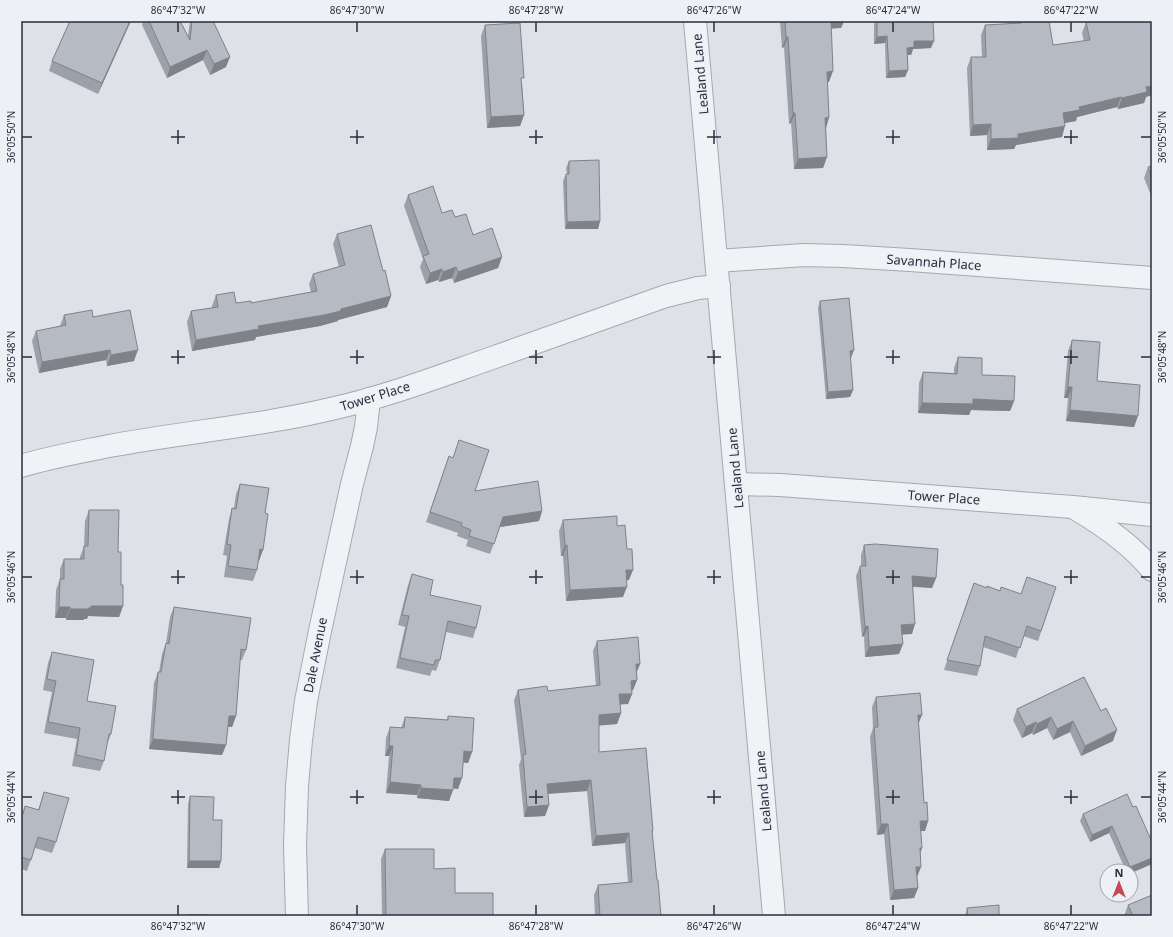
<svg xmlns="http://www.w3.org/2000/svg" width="1173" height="937" viewBox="0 0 1173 937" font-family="'Noto Sans',sans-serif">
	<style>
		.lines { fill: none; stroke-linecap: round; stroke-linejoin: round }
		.minor-casing { stroke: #a4a8b1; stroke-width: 24 }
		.minor { stroke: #f0f2f5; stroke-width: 22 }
		.wall { fill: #9ca0a8 }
		.shaded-wall { fill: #7f8288 }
		.building { fill: #b5bac3; stroke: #7f8288 }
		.ticks { fill: none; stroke: #282e3d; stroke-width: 1.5 }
		.labels { text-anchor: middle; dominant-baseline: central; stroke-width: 3; stroke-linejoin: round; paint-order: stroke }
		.street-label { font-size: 13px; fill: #282e3d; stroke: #edf0f5 }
		.neatline { fill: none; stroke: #282e3d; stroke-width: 1.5 }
		.ticks-label { font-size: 10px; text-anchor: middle; fill: #282e3d }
	</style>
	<rect width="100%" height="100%" fill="#dee1e7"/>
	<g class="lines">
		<defs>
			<g id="minor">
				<path d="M 695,21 L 774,916"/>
				<path d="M 717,261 L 804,255 L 843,256 L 910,260 L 1152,278"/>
				<path d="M 21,466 C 50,457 80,452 109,446 C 184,432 261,426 335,408 C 388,396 440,376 492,358 C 550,337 608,317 666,296 L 698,288 L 719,286"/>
				<path d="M 736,484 L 780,485 L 1073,507 L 1152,515"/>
				<path d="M 1076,509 C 1103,525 1132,545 1152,570"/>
				<path d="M 297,916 L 295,846 L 297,786 L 301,740 L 306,701 L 320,631 L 352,484 L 362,446 L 366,427 L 369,399"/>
			</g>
		</defs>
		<use href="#minor" class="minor-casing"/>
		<use href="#minor" class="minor"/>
	</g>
	<g class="wall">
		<path d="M 70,21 L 131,21 L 98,94 L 49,71 L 52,61 Z"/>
		<path d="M 143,21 L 180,21 L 188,36 L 190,21 L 213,21 L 226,67 L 210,75 L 203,60 L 167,78 L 142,25 Z"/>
		<path d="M 780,21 L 844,21 L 841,28 L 831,28 L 829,82 L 827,82 L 829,117 L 826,128 L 827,157 L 823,168 L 794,169 L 791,123 L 789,124 L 784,47 L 782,48 Z"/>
		<path d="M 875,21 L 933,21 L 931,48 L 913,49 L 911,55 L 907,55 L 908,70 L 905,77 L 886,78 L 885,43 L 874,44 L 874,25 Z"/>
		<path d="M 1019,21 L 1049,21 L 1053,45 L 1084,41 L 1082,33 L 1086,22 L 1152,21 L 1152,95 L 1146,97 L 1144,103 L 1118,109 L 1117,107 L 1077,117 L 1076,121 L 1065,123 L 1062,137 L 1016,145 L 1014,149 L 987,150 L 987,135 L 970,136 L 967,68 L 971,57 L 982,57 L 981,35 L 985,25 L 1019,23 Z"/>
		<path d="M 485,25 L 522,83 L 524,115 L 520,126 L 487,128 L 481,36 Z"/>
		<path d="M 569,161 L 600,221 L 598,229 L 565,229 L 563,181 L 566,174 L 567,174 L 566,168 Z"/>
		<path d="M 1152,166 L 1152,198 L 1144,178 L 1148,167 Z"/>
		<path d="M 408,195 L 442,213 L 455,217 L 473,235 L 502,257 L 498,268 L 454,283 L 452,278 L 439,282 L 438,280 L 426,284 L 420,267 L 423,259 L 404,206 Z"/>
		<path d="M 337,234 L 383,271 L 391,296 L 387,307 L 338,320 L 338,321 L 320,326 L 256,337 L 255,340 L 192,351 L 187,322 L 191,311 L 212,308 L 212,306 L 216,295 L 236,303 L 251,303 L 311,292 L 309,284 L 313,274 L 339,267 L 333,244 Z"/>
		<path d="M 820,301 L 851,358 L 850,358 L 853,390 L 850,397 L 826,399 L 818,308 Z"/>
		<path d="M 64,315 L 93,317 L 134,361 L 107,366 L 106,360 L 39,373 L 32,341 L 36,331 L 60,326 Z"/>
		<path d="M 1072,340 L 1097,381 L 1134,427 L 1066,421 L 1068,398 L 1064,398 L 1068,351 Z"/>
		<path d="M 958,357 L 982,375 L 1014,401 L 1010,411 L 971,410 L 969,415 L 918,413 L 919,383 L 923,372 L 954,373 L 954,368 Z"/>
		<path d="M 449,456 L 475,491 L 542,511 L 539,521 L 500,527 L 490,554 L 466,546 L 468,540 L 457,536 L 458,533 L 426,522 Z"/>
		<path d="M 240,484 L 265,513 L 259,561 L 258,560 L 257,570 L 253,581 L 224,577 L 227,556 L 223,555 L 229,519 L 232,508 L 234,508 L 236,494 Z"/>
		<path d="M 89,510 L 118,552 L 123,606 L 119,617 L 88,616 L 87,619 L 84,619 L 84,620 L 66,620 L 66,618 L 55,618 L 56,590 L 60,579 L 60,569 L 64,559 L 80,559 L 80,557 L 84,546 L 85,521 Z"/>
		<path d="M 563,520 L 617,526 L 629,580 L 626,580 L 623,597 L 566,601 L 563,556 L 561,556 L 559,531 Z"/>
		<path d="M 864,545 L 936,578 L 932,588 L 913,587 L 912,634 L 902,634 L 899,654 L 865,657 L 864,636 L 862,637 L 856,576 L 860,566 L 861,566 L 861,555 Z"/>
		<path d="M 412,574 L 430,595 L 476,628 L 473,638 L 446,632 L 440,660 L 436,671 L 432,670 L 430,676 L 396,668 L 405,627 L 398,625 L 408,585 Z"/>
		<path d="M 1056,587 L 1038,641 L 1023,636 L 1016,658 L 983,647 L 980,666 L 977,676 L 944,670 L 970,593 L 987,588 L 1021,594 Z"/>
		<path d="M 174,607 L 246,650 L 242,660 L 240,660 L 236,716 L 232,727 L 228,727 L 226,745 L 222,755 L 149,749 L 154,683 L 158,672 L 159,672 L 162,654 L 166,643 L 170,617 Z"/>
		<path d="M 597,641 L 640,664 L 636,673 L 637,680 L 633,690 L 631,691 L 632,694 L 628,704 L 620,704 L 621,713 L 617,724 L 599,725 L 599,752 L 653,831 L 652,834 L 657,880 L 661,916 L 595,916 L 594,895 L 598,885 L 628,883 L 625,843 L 592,846 L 587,791 L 548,794 L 549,805 L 545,816 L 524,817 L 519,765 L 521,759 L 514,700 L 518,690 L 548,691 L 596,686 L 593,651 Z"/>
		<path d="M 52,652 L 111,734 L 107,744 L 104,761 L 100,771 L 72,766 L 77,739 L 44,733 L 52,692 L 43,690 L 48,663 Z"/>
		<path d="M 1084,677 L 1113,741 L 1081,756 L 1070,732 L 1053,740 L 1047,728 L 1033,735 L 1032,733 L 1022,738 L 1013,720 L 1017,709 Z"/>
		<path d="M 876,697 L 918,725 L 924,803 L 928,821 L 925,831 L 921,831 L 920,855 L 917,877 L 918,888 L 914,898 L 890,900 L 884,834 L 877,835 L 870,737 L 873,728 L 872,707 Z"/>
		<path d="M 448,716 L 472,752 L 468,763 L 463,762 L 458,789 L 453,788 L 449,801 L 417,798 L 417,795 L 386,793 L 389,756 L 385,756 L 386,738 L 390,727 L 401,728 L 405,717 L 447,720 Z"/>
		<path d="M 44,792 L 56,842 L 52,853 L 35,848 L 27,871 L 21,869 L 21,814 L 22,814 L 25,806 L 38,810 Z"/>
		<path d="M 1127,794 L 1152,864 L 1131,873 L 1131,871 L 1126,871 L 1109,833 L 1090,842 L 1080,821 L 1083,814 Z"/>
		<path d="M 190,796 L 213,820 L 221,861 L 219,868 L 187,868 L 188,804 Z"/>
		<path d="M 385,849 L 434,869 L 455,893 L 493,916 L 382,916 L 381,859 Z"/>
		<path d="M 1128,905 L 1152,916 L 1124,916 Z"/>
		<path d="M 967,908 L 999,916 L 965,916 Z"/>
	</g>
	<g class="shaded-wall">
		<path d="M 130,21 L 131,21 L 129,25 L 98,94 L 102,83 Z"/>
		<path d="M 829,21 L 844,21 L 841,28 L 827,29 Z"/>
		<path d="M 887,36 L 885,43 L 874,44 L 877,37 Z"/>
		<path d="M 786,37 L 788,37 L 784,47 L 782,48 Z"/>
		<path d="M 914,41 L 934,41 L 931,48 L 913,49 L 911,55 L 904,55 L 907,48 Z"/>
		<path d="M 207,50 L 203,60 L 167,78 L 170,67 Z"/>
		<path d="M 230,57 L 226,67 L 210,75 L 214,64 Z"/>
		<path d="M 908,70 L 905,77 L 886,78 L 889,71 Z"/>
		<path d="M 833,71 L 829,82 L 823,82 L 827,72 Z"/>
		<path d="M 1152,86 L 1152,95 L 1146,97 L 1144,103 L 1118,109 L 1122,98 L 1146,87 Z"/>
		<path d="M 1121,97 L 1117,107 L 1077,117 L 1076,121 L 1059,124 L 1063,113 L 1079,107 Z"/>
		<path d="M 793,113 L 795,113 L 791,123 L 789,124 Z"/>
		<path d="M 524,115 L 520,126 L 487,128 L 491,117 Z"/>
		<path d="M 829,117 L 826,128 L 825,118 Z"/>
		<path d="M 991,124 L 987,135 L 970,136 L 973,125 Z"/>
		<path d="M 1065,126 L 1062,137 L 1016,145 L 1014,149 L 987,150 L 991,139 Z"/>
		<path d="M 827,157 L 823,168 L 794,169 L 798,159 Z"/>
		<path d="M 600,221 L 598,229 L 565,229 L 567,222 Z"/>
		<path d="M 502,257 L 498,268 L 454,283 L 458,272 Z"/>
		<path d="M 456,267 L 452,278 L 439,282 L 443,272 Z"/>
		<path d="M 442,269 L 438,280 L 426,284 L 430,273 Z"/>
		<path d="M 391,296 L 387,307 L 338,320 L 338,321 L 320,326 L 256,337 L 255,340 L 192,351 L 196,340 L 258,326 L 341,309 Z"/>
		<path d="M 110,350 L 106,360 L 39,373 L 42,362 Z"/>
		<path d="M 138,350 L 134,361 L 107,366 L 111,355 Z"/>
		<path d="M 854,350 L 851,358 L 847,358 L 850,351 Z"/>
		<path d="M 1068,387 L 1072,387 L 1068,398 L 1064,398 Z"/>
		<path d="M 853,390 L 850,397 L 826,399 L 828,392 Z"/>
		<path d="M 973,399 L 1014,401 L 1010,411 L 971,410 L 969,415 L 918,413 L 922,403 Z"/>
		<path d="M 1070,410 L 1138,416 L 1134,427 L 1066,421 Z"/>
		<path d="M 542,511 L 539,521 L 500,527 L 503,517 Z"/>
		<path d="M 565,545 L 567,545 L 563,556 L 561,556 Z"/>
		<path d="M 260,549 L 263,550 L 259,561 L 256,560 Z"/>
		<path d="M 626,570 L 633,570 L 629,580 L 622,581 Z"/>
		<path d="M 912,576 L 936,578 L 932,588 L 908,586 Z"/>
		<path d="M 627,587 L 623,597 L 566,601 L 570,590 Z"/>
		<path d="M 91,606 L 123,606 L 119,617 L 88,616 L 87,619 L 84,619 L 84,620 L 66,620 L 70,609 L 88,608 Z"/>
		<path d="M 59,607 L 70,607 L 66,618 L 55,618 Z"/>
		<path d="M 915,624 L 912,634 L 897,635 L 901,625 Z"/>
		<path d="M 868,626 L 864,636 L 862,637 L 865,627 Z"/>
		<path d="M 903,644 L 899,654 L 865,657 L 869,647 Z"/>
		<path d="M 636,664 L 640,664 L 636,674 Z"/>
		<path d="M 637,680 L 633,690 L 627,691 L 631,681 Z"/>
		<path d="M 619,694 L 632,694 L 628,704 L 615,705 Z"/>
		<path d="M 621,713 L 617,724 L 595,726 L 599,715 Z"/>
		<path d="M 918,715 L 922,715 L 918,725 Z"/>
		<path d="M 229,716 L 236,716 L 232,727 L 225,726 Z"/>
		<path d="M 1051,717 L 1047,728 L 1033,735 L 1037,724 Z"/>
		<path d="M 1073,721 L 1070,732 L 1053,740 L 1057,729 Z"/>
		<path d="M 1036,722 L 1032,733 L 1022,738 L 1026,727 Z"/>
		<path d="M 1117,730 L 1113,741 L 1081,756 L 1085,746 Z"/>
		<path d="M 153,739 L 226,745 L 222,755 L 149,749 Z"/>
		<path d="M 389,746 L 393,746 L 389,756 L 385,756 Z"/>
		<path d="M 464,751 L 472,752 L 468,763 L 460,762 Z"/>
		<path d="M 454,778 L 462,778 L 458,789 L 450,788 Z"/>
		<path d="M 591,780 L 587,791 L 543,794 L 547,784 Z"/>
		<path d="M 390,782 L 421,785 L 417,795 L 386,793 Z"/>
		<path d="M 421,788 L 453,790 L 449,801 L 417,798 Z"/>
		<path d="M 549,805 L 545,816 L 524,817 L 527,807 Z"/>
		<path d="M 920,821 L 928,821 L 925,831 L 917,831 Z"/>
		<path d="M 881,824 L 888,824 L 884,834 L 877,835 Z"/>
		<path d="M 1112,826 L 1109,833 L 1090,842 L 1092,835 Z"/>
		<path d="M 629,833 L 625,843 L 592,846 L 596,836 Z"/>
		<path d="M 920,848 L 922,848 L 919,858 Z"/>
		<path d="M 1152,858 L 1152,864 L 1131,873 L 1131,871 L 1129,871 L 1130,867 Z"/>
		<path d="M 189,861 L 221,861 L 219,868 L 187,868 Z"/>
		<path d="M 916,867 L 921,867 L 917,877 L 912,877 Z"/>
		<path d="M 918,888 L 914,898 L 890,900 L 894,890 Z"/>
	</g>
	<g class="building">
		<path d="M 70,21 L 130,21 L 102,83 L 52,61 Z"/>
		<path d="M 149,21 L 180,21 L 190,40 L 192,21 L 213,21 L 230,57 L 214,64 L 207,50 L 170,67 Z"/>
		<path d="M 785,21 L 831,21 L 833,71 L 827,72 L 829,117 L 825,118 L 827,157 L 798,159 L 795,113 L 793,113 L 788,37 L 786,37 Z"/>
		<path d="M 877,21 L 933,21 L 934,41 L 914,41 L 914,47 L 907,48 L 908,70 L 889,71 L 887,36 L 877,37 Z"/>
		<path d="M 1021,21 L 1049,21 L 1053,45 L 1090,40 L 1086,22 L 1091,21 L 1152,21 L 1152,86 L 1146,87 L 1147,92 L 1122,98 L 1121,97 L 1079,107 L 1080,110 L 1063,113 L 1065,126 L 1018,134 L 1018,138 L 991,139 L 991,124 L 973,125 L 971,57 L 986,57 L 985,25 L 1021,23 Z"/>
		<path d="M 520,23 L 524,78 L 521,78 L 524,115 L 491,117 L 485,25 Z"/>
		<path d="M 599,160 L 600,221 L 567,222 L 566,174 L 569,174 L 569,161 Z"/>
		<path d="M 1152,166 L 1152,178 L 1148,167 Z"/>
		<path d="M 433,186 L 442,213 L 452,210 L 455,217 L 466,214 L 473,235 L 492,228 L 502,257 L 458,272 L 456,267 L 443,272 L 442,269 L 430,273 L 423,256 L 429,254 L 408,195 Z"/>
		<path d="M 371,225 L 383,271 L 385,270 L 391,296 L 341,309 L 341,311 L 324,315 L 258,326 L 259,329 L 196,340 L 191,311 L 218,307 L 216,295 L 234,292 L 236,303 L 251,301 L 251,303 L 317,291 L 313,274 L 345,265 L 337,234 Z"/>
		<path d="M 849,298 L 854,350 L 850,351 L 853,390 L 828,392 L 820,301 Z"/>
		<path d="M 92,310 L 93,317 L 130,310 L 138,350 L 111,355 L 110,350 L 42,362 L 36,331 L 66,325 L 64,315 Z"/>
		<path d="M 1072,340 L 1100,342 L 1097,381 L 1140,385 L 1138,416 L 1070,410 L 1072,387 L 1068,387 Z"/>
		<path d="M 958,357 L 982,358 L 982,375 L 1015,376 L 1014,401 L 973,399 L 973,404 L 922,403 L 923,372 L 957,374 Z"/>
		<path d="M 459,440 L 489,450 L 475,491 L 538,481 L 542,511 L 503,517 L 494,544 L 469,536 L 471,530 L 461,526 L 462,523 L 430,512 L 449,456 L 453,458 Z"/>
		<path d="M 240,484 L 269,488 L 265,513 L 268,514 L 263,550 L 260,549 L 257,570 L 228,566 L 231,545 L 227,544 L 232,508 L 236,509 Z"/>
		<path d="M 89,510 L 119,510 L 118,552 L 121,552 L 121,585 L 123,585 L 123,606 L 91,606 L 91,608 L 88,608 L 88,609 L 70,609 L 70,607 L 59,607 L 60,579 L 64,579 L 64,559 L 84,559 L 84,546 L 88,546 Z"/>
		<path d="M 617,516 L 617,526 L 625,525 L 627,549 L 632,549 L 633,570 L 626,570 L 627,587 L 570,590 L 567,545 L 565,545 L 563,520 Z"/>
		<path d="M 875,544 L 938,549 L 936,578 L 912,576 L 915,624 L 901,625 L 903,644 L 869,647 L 868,626 L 865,627 L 860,566 L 866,566 L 864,545 Z"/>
		<path d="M 412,574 L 433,580 L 430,595 L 481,606 L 476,628 L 448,621 L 440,660 L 435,660 L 434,665 L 400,658 L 409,616 L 402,615 Z"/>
		<path d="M 1027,577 L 1056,587 L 1041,631 L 1027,626 L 1020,648 L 985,636 L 980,666 L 947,660 L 974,583 L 987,588 L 987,586 L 1000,591 L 1001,587 L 1021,594 Z"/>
		<path d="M 174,607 L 251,618 L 246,650 L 241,649 L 236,716 L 229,716 L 226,745 L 153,739 L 158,672 L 161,672 L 166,643 L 169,644 Z"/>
		<path d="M 638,637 L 640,664 L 636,664 L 637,680 L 631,681 L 632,694 L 619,694 L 621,713 L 599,715 L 599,752 L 646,748 L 653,831 L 652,831 L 657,880 L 658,880 L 661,916 L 600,916 L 598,885 L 632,882 L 629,833 L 596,836 L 591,780 L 547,784 L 549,805 L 527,807 L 523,755 L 526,754 L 518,690 L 547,686 L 548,691 L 600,685 L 597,641 Z"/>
		<path d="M 52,652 L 94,660 L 87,701 L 116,706 L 111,734 L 109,734 L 104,761 L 76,755 L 80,728 L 48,722 L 56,681 L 47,679 Z"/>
		<path d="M 1084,677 L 1101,711 L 1106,708 L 1117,730 L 1085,746 L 1073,721 L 1057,729 L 1051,717 L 1037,724 L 1036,722 L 1026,727 L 1017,709 Z"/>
		<path d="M 920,693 L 922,715 L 918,715 L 924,803 L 927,802 L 928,821 L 920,821 L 922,848 L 920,848 L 921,867 L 916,867 L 918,888 L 894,890 L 888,824 L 881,824 L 874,727 L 878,727 L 876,697 Z"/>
		<path d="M 448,716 L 474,718 L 472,752 L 464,751 L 462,778 L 454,778 L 453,790 L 421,788 L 421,785 L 390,782 L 393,746 L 389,746 L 390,727 L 404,728 L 405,717 L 448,720 Z"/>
		<path d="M 44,792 L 69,798 L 56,842 L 38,837 L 31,860 L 21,857 L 21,814 L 23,814 L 25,806 L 39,810 Z"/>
		<path d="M 1127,794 L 1133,807 L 1136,806 L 1152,842 L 1152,858 L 1130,867 L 1112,826 L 1092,835 L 1083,814 Z"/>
		<path d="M 190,796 L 214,797 L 213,820 L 222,820 L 221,861 L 189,861 Z"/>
		<path d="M 385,849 L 434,849 L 434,869 L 455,868 L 455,893 L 493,893 L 493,916 L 386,916 Z"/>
		<path d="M 1152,895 L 1152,916 L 1133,916 L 1128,905 Z"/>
		<path d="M 999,905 L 999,916 L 968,916 L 967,908 Z"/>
		<rect x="189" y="915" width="19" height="1"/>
	</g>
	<path class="ticks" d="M 178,22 L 178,32M 357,22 L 357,32M 536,22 L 536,32M 714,22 L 714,32M 893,22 L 893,32M 1071,22 L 1071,32M 178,130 L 178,144M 357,130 L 357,144M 536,130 L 536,144M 714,130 L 714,144M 893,130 L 893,144M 1071,130 L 1071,144M 22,137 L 32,137M 171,137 L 185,137M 350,137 L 364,137M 529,137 L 543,137M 707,137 L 721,137M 886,137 L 900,137M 1064,137 L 1078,137M 1141,137 L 1151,137M 178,350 L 178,364M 357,350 L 357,364M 536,350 L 536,364M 714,350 L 714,364M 893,350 L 893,364M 1071,350 L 1071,364M 22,357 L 32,357M 171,357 L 185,357M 350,357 L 364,357M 529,357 L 543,357M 707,357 L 721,357M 886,357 L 900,357M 1064,357 L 1078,357M 1141,357 L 1151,357M 178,570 L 178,584M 357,570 L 357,584M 536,570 L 536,584M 714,570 L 714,584M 893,570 L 893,584M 1071,570 L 1071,584M 22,577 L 32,577M 171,577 L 185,577M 350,577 L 364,577M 529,577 L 543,577M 707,577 L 721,577M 886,577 L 900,577M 1064,577 L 1078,577M 1141,577 L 1151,577M 178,790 L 178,804M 357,790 L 357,804M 536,790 L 536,804M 714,790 L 714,804M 893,790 L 893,804M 1071,790 L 1071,804M 22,797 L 32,797M 171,797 L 185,797M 350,797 L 364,797M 529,797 L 543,797M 707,797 L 721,797M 886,797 L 900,797M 1064,797 L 1078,797M 1141,797 L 1151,797M 178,905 L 178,915M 357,905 L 357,915M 536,905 L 536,915M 714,905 L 714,915M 893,905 L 893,915M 1071,905 L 1071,915"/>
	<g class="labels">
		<g class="street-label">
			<text transform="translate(700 74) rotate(-95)">Lealand Lane</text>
			<text transform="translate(934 262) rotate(4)">Savannah Place</text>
			<text transform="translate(375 396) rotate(-17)">Tower Place</text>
			<text transform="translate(735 468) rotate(-95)">Lealand Lane</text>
			<text transform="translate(944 497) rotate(4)">Tower Place</text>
			<text transform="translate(315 655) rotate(-79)">Dale Avenue</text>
			<text transform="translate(763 791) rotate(-95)">Lealand Lane</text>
		</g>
	</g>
	<rect width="1173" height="937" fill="none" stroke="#edf0f5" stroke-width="44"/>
	<g transform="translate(1119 883)"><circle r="19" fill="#edf0f5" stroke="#9ea2ab"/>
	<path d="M0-3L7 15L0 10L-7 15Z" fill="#c74854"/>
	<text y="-6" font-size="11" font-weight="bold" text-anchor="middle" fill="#282e3d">N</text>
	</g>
	<rect x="22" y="22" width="1129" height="893" class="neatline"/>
	<g class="ticks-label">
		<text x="178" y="14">86°47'32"W</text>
		<text x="357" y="14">86°47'30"W</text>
		<text x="536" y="14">86°47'28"W</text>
		<text x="714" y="14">86°47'26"W</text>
		<text x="893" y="14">86°47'24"W</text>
		<text x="1071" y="14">86°47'22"W</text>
		<text transform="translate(11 137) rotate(-90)" y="4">36°05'50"N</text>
		<text transform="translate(1162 137) rotate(-90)" y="4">36°05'50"N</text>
		<text transform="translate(11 357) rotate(-90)" y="4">36°05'48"N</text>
		<text transform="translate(1162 357) rotate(-90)" y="4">36°05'48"N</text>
		<text transform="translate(11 577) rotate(-90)" y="4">36°05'46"N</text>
		<text transform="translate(1162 577) rotate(-90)" y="4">36°05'46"N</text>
		<text transform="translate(11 797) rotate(-90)" y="4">36°05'44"N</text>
		<text transform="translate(1162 797) rotate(-90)" y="4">36°05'44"N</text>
		<text x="178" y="930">86°47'32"W</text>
		<text x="357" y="930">86°47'30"W</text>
		<text x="536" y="930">86°47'28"W</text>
		<text x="714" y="930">86°47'26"W</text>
		<text x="893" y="930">86°47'24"W</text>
		<text x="1071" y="930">86°47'22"W</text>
	</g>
</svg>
